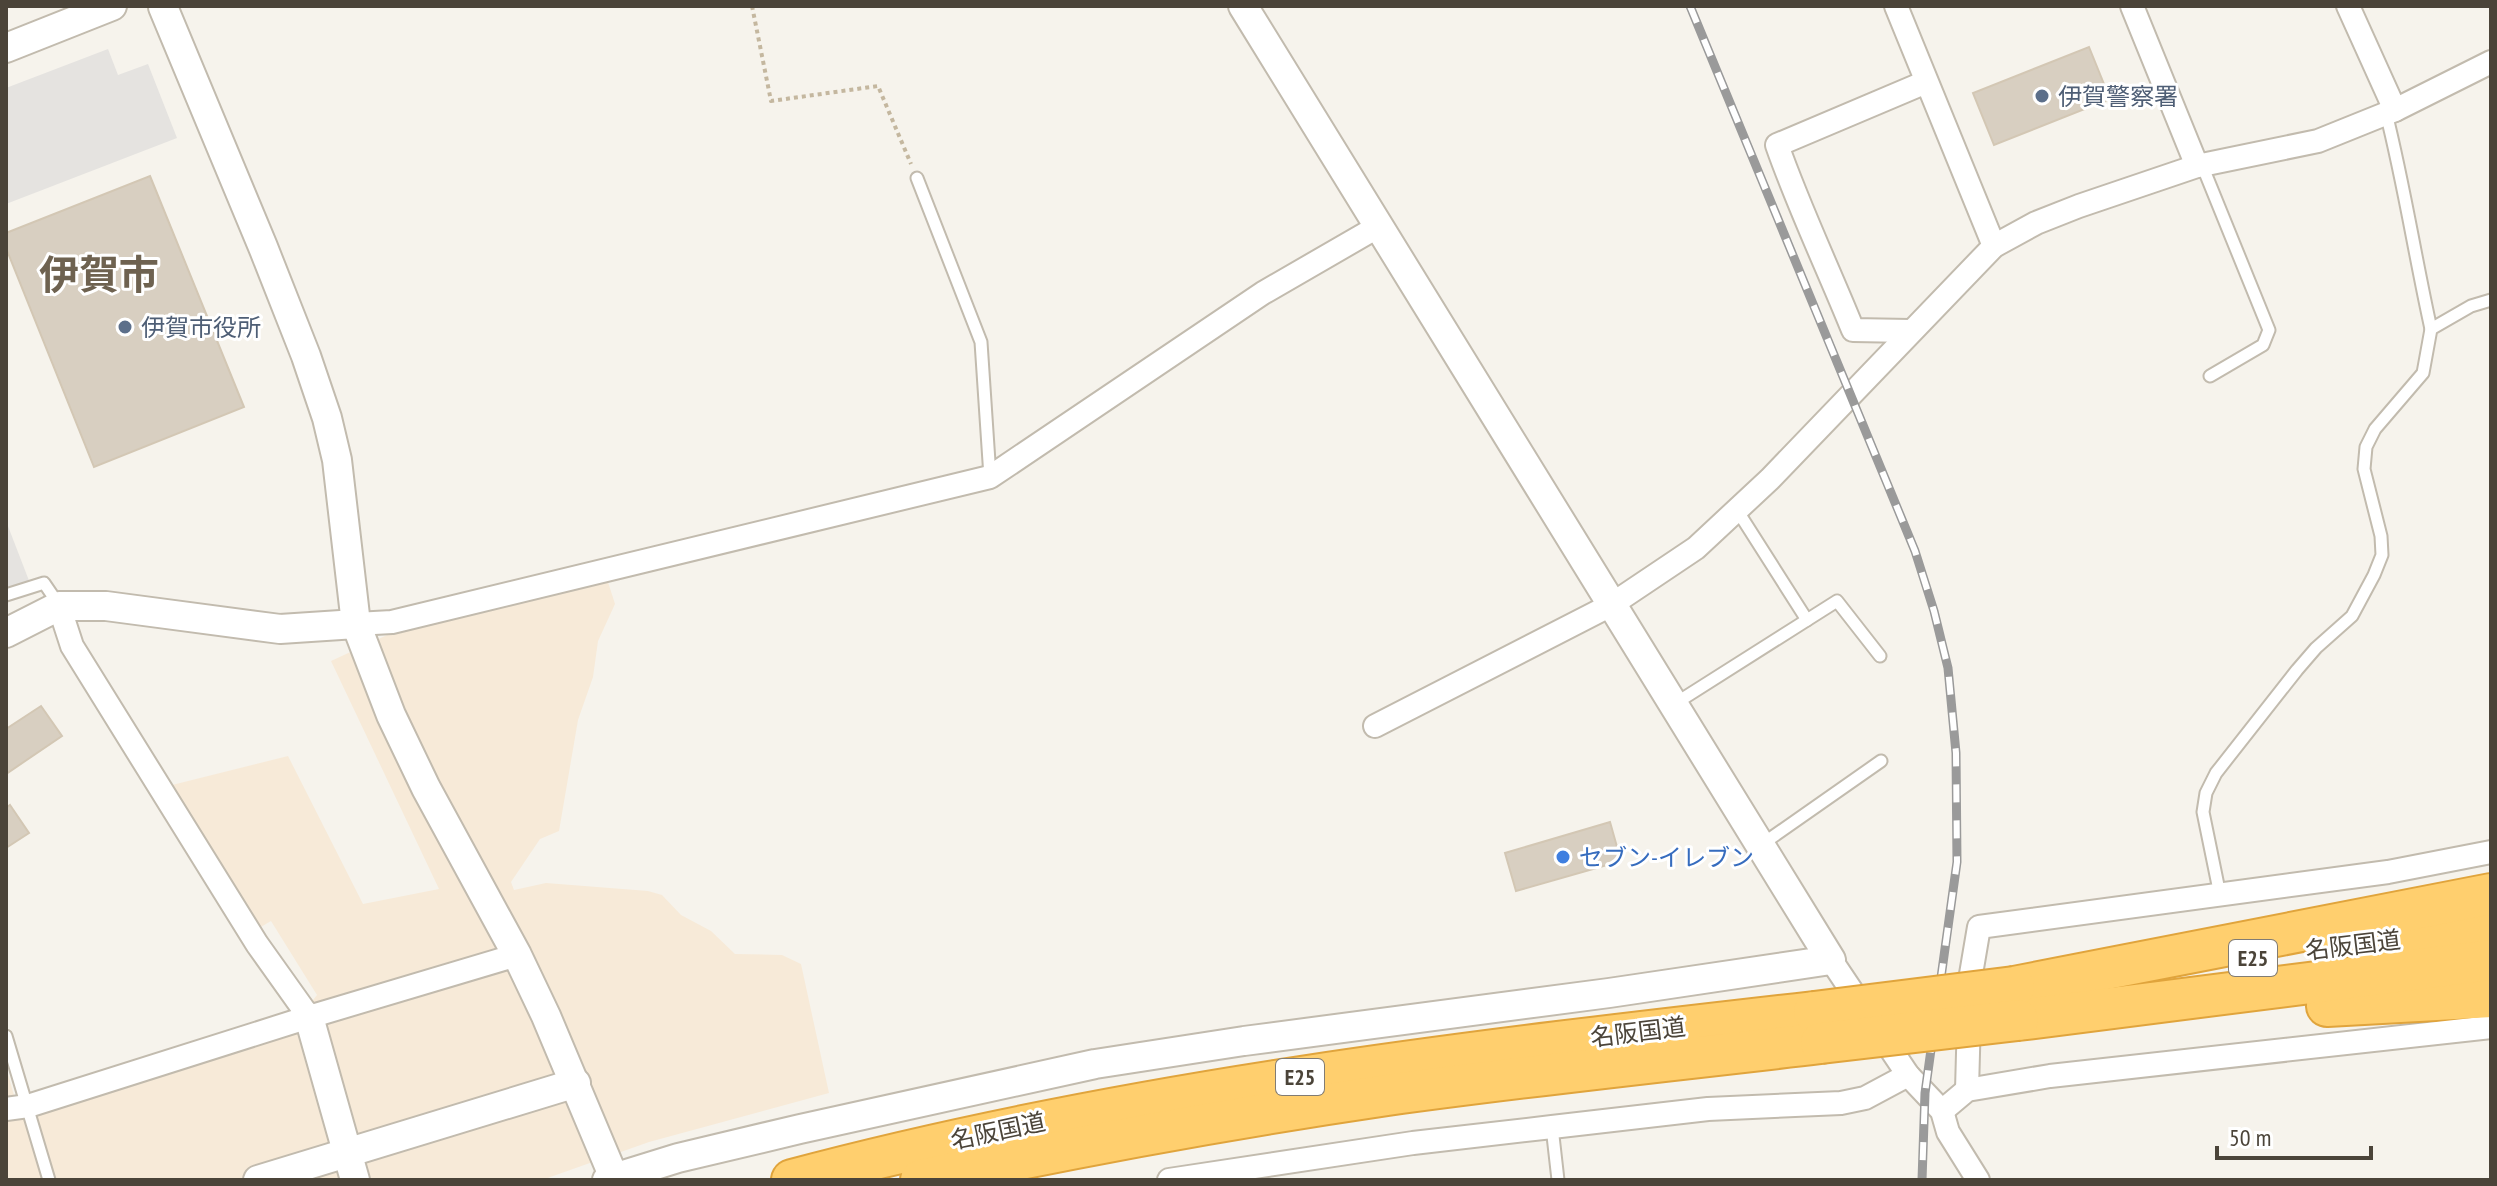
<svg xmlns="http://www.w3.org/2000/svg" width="2497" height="1186" viewBox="0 0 2497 1186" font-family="'PT Sans Narrow','Noto Sans JP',sans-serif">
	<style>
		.commercial { fill: #f7ead8 }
		.parking { fill: #e5e3e0 }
		.building { fill: #d8cfc1; stroke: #d3c7b4; stroke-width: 2 }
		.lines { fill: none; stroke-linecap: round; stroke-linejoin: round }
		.service-casing { stroke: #c2bbae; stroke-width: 15 }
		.minor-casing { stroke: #c2bbae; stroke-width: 26 }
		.tertiary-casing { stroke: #c2bbae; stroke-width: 32 }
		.motorway-casing { stroke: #e0a43c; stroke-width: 44 }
		.path { stroke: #c4b79f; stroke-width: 4; stroke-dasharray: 4 4; stroke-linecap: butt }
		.service { stroke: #fff; stroke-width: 11 }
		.minor { stroke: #fff; stroke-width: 22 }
		.tertiary { stroke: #fff; stroke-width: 28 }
		.motorway { stroke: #ffcf6e; stroke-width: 40 }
		.rail-casing { stroke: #9a9a9a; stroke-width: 9 }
		.rail { stroke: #fff; stroke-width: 6; stroke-dasharray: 18; stroke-linecap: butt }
		.motorway-bridge-casing { stroke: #e0a43c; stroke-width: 44; stroke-linecap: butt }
		.motorway-bridge { stroke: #ffcf6e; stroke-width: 40 }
		.service-dot { fill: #5c6f8a; stroke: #fff; stroke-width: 3 }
		.shop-dot { fill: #3f7fe0; stroke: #fff; stroke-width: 3 }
		.labels { text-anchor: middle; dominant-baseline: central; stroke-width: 6; stroke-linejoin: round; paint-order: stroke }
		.shield { fill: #fff; stroke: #817c74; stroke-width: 2 }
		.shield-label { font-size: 22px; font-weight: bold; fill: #4b4439 }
		.service-label { font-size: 24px; fill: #4e5e75; stroke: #fff; text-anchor: start }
		.shop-label { font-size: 24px; fill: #366cbe; stroke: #fff; text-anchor: start }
		.street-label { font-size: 24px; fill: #4b4439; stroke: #fff }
		.town-label { font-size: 40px; font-weight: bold; fill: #6e6250; stroke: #fff }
	</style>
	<rect width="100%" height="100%" fill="#f6f3ec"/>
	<path class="commercial" d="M 607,579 L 615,604 L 598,641 L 593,677 L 578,720 L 559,831 L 540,839 L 511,882 L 514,890 L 546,883 L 648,891 L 662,895 L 681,915 L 711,931 L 735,954 L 782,955 L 801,964 L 829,1093 L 649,1142 L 542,1180 L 6,1180 L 6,1067 L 15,1099 L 286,1035 L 317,995 L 271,921 L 259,928 L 172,785 L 288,756 L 363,904 L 439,889 L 331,661 L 398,630 Z"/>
	<g class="parking">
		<path d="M 108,49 L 118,75 L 148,64 L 177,138 L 6,204 L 6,88 Z"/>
		<path d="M 6,521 L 33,591 L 6,603 Z"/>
	</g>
	<g class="building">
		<path d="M 2089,47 L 2110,99 L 1994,145 L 1973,93 Z"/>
		<path d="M 150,176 L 244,407 L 94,467 L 6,248 L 6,233 Z"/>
		<path d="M 41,706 L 62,736 L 6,774 L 6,729 Z"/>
		<path d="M 10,805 L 29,833 L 6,848 L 6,808 Z"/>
		<path d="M 1610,822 L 1621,861 L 1516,891 L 1505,853 Z"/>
	</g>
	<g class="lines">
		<defs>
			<g id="service">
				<path d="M 2386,113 C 2404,184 2415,257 2431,329"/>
				<path d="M 2202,165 L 2269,330 L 2263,345 L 2210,376"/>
				<path d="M 917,178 L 981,342 L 990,477"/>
				<path d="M 1737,510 L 1807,620 L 1837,601 L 1880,656"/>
				<path d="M 6,595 L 44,583 L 59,605"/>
				<path d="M 1676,703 L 1807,620"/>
				<path d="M 1761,845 L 1881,761"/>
				<path d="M 2220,895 L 2203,812 L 2206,793 L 2216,773 L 2297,670 L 2316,648 L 2352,616 L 2374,575 L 2382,555 L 2381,536 L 2364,469 L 2366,447 L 2375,429 L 2423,373 L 2431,329 L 2471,306 L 2491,300"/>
				<path d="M 6,1036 L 49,1180"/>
				<path d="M 1552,1127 L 1558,1180"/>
			</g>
			<g id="minor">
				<path d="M 1896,6 L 1994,246"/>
				<path d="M 2132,6 L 2197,166"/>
				<path d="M 2348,6 L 2395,110"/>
				<path d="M 1910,331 L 1853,330 C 1828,268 1799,208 1777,145 L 1926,82"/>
				<path d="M 59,606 L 72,646 L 257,944 L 309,1017"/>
				<path d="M 356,624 L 392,622 L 990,477 L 1263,293 L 1379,226"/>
				<path d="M 1375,726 L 1611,605 L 1696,548 L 1770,479 L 1994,246 L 2036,223 L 2079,206 L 2197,166 L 2318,141 L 2395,110 L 2491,62"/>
				<path d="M 1831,960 L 1908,1075 L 1942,1111 L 1948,1132 L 1978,1180"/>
				<path d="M 1967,1090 L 1970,980 L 1979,927 L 2388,872 L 2491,852"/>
				<path d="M 6,1109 L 28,1106 L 309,1017 L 517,955"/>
				<path d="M 1942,1111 L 1967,1090 L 2050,1076 L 2491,1027"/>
				<path d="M 1169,1180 L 1413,1143 L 1552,1127 L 1708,1109 L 1841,1103 L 1865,1098 L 1908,1075"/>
			</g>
			<g id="tertiary">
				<path d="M 163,7 L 263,247 L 306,356 L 327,418 L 337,460 L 356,624 L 391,715 L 426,788 L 517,955 L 546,1016 L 615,1180"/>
				<path d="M 6,48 L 112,6"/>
				<path d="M 6,633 L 59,606 L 106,606 L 280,629 L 356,624"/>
				<path d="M 309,1017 L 355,1180"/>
				<path d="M 258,1180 L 576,1083"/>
				<path d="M 607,1180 L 678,1158 L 800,1129 L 1095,1064 L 1244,1041 L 1609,993 L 1831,960 L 1243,6"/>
			</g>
			<g id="motorway">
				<path d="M 2363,944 L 2491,927"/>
				<path d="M 2014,987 L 2491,894"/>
				<path d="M 2327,1006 L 2491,997"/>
				<path d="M 2018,1020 L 2491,960"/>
				<path d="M 792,1180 C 1126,1091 1471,1051 1814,1012"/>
				<path d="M 921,1180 C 1076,1146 1231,1118 1387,1095 C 1531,1075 1676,1060 1821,1043"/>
			</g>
		</defs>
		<use href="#service" class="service-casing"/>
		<use href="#minor" class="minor-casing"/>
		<use href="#tertiary" class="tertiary-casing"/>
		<use href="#motorway" class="motorway-casing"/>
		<path class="path" d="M 752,6 L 771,101 L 878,86 L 911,164"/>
		<use href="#service" class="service"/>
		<use href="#minor" class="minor"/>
		<use href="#tertiary" class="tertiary"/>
		<use href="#motorway" class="motorway"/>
		<defs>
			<path id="rail" d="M 1690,6 L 1915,551 L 1934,611 L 1948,668 L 1956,753 L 1957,862 L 1925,1093 L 1922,1180"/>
		</defs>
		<use href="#rail" class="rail-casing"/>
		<use href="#rail" class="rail"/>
		<defs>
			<g id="motorway-bridge">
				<path d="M 1814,1012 L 2014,987"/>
				<path d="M 1821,1043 L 2018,1020"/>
			</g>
		</defs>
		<use href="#motorway-bridge" class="motorway-bridge-casing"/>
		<use href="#motorway-bridge" class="motorway-bridge"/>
	</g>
	<g class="service-dot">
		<circle cx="2042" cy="96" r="8"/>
		<circle cx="125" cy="327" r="8"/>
	</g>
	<circle class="shop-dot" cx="1563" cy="857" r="8"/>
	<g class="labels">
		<g class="shield">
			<rect x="2229" y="940" width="48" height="36" rx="6"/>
			<rect x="1276" y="1059" width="48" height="36" rx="6"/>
		</g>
		<g class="shield-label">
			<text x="2253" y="958">E25</text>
			<text x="1300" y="1077">E25</text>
		</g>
		<g class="service-label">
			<text x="2058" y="96">伊賀警察署</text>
			<text x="141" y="327">伊賀市役所</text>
		</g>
		<g class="shop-label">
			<text x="1579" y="857">セブン-イレブン</text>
		</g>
		<g class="street-label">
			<text transform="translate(2353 945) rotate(-7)">名阪国道</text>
			<text transform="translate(1638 1032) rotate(-7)">名阪国道</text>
			<text transform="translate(998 1131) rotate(-12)">名阪国道</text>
		</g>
		<g class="town-label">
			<text x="99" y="274">伊賀市</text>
		</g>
	</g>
	<rect width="2497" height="1186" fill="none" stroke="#4b4439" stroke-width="16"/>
	<path d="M2217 1146v12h154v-12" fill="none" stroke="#4b4439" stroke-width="4"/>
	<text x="2229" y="1146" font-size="24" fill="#4b4439" stroke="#ffffff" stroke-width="6" paint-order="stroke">50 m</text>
</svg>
